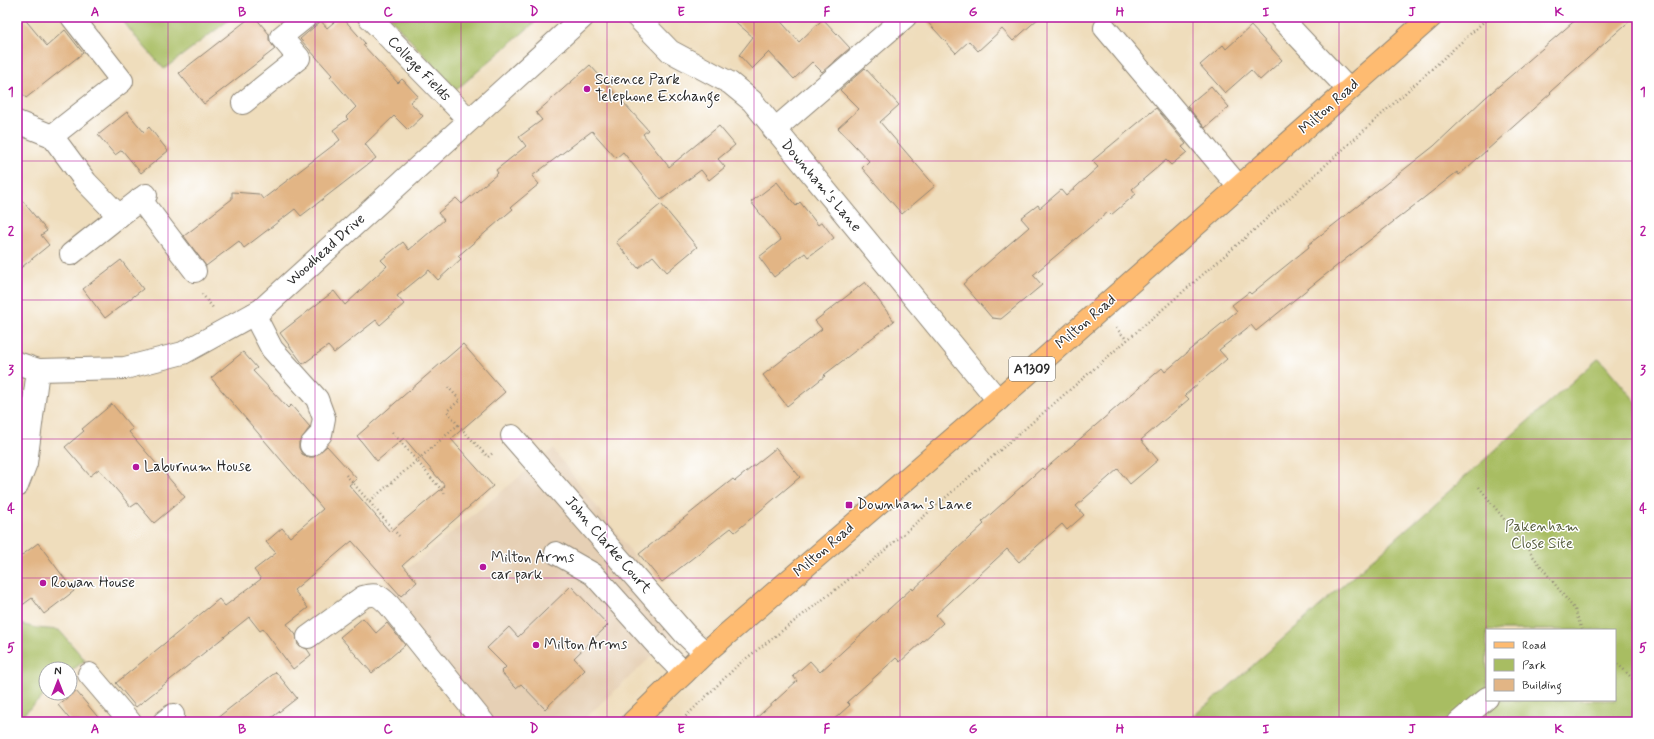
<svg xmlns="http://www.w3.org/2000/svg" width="1654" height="739" viewBox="0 0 1654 739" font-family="Mynerve,sans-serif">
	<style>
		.built { fill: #e6d0b5 }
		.green { fill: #a8bd62; stroke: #6a7446; fill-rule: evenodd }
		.building { fill: #e2b585 }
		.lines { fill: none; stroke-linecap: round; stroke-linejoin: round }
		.minor-casing { stroke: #8d8474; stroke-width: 24 }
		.major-casing { stroke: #8d8474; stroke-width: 24 }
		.path { stroke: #8d8474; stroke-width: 2.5; stroke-dasharray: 1 3; stroke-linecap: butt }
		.minor { stroke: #fff; stroke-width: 22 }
		.major { stroke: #febb71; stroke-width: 22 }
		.grid { fill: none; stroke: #b5179e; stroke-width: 1; stroke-opacity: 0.55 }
		.poi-dot { fill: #b5179e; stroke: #fff; stroke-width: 1.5 }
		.labels { text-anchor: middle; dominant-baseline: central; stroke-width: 3; stroke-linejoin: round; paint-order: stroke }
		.shield { fill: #fff; stroke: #6b6b6b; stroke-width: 1 }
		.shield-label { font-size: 14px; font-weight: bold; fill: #2b2b2b }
		.street-label { font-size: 15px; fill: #2b2b2b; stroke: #fff }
		.poi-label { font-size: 15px; fill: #2b2b2b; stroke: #fff; text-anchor: start }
		.park-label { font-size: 15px; fill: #575e3e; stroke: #fff }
		.neatline { fill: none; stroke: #b5179e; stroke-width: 1.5 }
		.grid-label { font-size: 13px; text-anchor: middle; font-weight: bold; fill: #b5179e }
	</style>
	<rect width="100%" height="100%" fill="#fff"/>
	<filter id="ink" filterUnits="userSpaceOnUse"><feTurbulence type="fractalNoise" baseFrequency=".025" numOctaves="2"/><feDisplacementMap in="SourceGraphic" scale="8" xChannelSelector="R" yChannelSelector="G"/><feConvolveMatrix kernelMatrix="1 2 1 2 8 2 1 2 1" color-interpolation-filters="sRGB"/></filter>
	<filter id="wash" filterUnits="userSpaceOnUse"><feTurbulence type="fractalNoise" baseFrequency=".012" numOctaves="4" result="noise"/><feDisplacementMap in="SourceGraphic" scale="16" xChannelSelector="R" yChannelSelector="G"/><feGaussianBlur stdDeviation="0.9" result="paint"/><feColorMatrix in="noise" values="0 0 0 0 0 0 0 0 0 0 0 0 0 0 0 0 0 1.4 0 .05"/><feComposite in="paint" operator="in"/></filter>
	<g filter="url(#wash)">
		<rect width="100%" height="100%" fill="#efddbc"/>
		<path class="built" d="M 553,449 L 687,626 L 649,659 L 581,722 L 492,722 L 382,590 Z"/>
		<g class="green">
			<path d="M 120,17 L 233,17 L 164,69 L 134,35 Z"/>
			<path d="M 389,17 L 541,17 L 456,90 Z"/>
			<path d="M 1599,358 L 1637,403 L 1637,722 L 1186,722 L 1224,691 ZM 1487,630 L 1615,630 L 1615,700 L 1487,700 Z"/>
			<path d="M 17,623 L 36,628 L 59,630 L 85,660 L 70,672 L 70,669 L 46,669 L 47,693 L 17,720 Z"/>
		</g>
		<g id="blocks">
			<g class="building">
				<path d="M 17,17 L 23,17 L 47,46 L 65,30 L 83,53 L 26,98 L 17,87 Z"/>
				<path d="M 251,17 L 255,17 L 269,34 L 269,40 L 275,49 L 204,104 L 179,73 Z"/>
				<path d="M 340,17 L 342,17 L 365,43 L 363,45 L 398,83 L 402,79 L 418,96 L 410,102 L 423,116 L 408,130 L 394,116 L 365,144 L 376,158 L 301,216 L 295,209 L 244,248 L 239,241 L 206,266 L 184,236 L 232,199 L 232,192 L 259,194 L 263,199 L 340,140 L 333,130 L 348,119 L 346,117 L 356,107 L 330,77 L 332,75 L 300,39 L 321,21 L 327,28 Z"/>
				<path d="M 730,17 L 777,17 L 799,42 L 823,19 L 850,48 L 822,72 L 812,62 L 794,79 L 769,52 L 752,69 L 739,55 L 753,37 Z"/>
				<path d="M 923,17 L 1040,17 L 1013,41 L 1002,29 L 978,51 L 969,41 L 956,53 Z"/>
				<path d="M 1579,17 L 1634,17 L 1550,92 L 1551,93 L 1459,175 L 1457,172 L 1320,279 L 1256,331 L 1251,325 L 1219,350 L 1227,359 L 1185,395 L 1189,399 L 1141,440 L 1158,460 L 1130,484 L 1118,469 L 1076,506 L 1084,515 L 1067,530 L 1062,524 L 1019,562 L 1007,549 L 936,615 L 943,623 L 900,662 L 896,658 L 847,702 L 850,705 L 831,722 L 752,722 L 797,681 L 793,676 L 810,661 L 820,672 L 912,588 L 913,590 L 984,524 L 982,522 L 1042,468 L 1044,470 L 1162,368 L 1165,372 L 1187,353 L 1187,352 L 1237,311 L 1232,305 L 1249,292 L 1251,294 L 1309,247 L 1308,245 L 1434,146 L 1485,98 Z"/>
				<path d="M 1251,26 L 1282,60 L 1260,80 L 1251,70 L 1225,93 L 1200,65 L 1223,45 L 1226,49 Z"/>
				<path d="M 590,65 L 648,130 L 643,134 L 669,167 L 719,126 L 735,145 L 718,159 L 725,167 L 709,180 L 701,170 L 661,200 L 623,152 L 616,158 L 592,131 L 532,176 L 539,184 L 511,207 L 513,209 L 458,256 L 461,259 L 438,280 L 429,270 L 397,296 L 404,304 L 380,325 L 376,320 L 334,353 L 328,346 L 303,364 L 280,333 L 334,291 L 345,305 L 387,266 L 381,260 L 403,242 L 409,250 L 444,220 L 438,213 L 456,198 L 462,204 L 498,173 L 496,170 L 526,146 L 519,137 L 542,120 L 536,113 Z"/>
				<path d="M 865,68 L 899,105 L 880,122 L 935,186 L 902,214 L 862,168 L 869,161 L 838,128 L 859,109 L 840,90 Z"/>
				<path d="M 1211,86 L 1229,107 L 1205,128 L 1187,106 Z"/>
				<path d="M 1156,108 L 1186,144 L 1182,147 L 1187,152 L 1171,165 L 1166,160 L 1132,189 L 1136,194 L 1111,215 L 1108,212 L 1033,275 L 1042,285 L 1001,319 L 992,318 L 963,284 L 1029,227 L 1021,218 L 1038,205 L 1040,208 L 1061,190 L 1066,196 L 1098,167 L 1092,161 Z"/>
				<path d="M 127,112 L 144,132 L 149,127 L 168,151 L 141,173 L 122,150 L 115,155 L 98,135 Z"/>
				<path d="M 777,182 L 796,206 L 800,202 L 818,225 L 822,222 L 834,238 L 808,257 L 805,253 L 774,277 L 759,257 L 781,240 L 751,202 Z"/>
				<path d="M 17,194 L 47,231 L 41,235 L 49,245 L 17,271 Z"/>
				<path d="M 661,204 L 697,247 L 667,272 L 653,256 L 638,268 L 616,242 Z"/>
				<path d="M 121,260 L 143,289 L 105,318 L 83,289 Z"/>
				<path d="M 865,282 L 894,321 L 824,375 L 825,376 L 787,406 L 763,375 L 822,329 L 815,321 Z"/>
				<path d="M 463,344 L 505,392 L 451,439 L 493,486 L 403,565 L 417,582 L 401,596 L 352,541 L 294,590 L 308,608 L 287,624 L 296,635 L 298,645 L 307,649 L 311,655 L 293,669 L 263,629 L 260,631 L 249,617 L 136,707 L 116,683 L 219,599 L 225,606 L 261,579 L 254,570 L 276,553 L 266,542 L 282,528 L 290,537 L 323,509 L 211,378 L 243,352 L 257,368 L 253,371 L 288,408 L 291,405 L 310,427 L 299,442 L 299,448 L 302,454 L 308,457 L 314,457 L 327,446 L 357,479 L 349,485 L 390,532 L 445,486 L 404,438 L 377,461 L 357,436 Z"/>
				<path d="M 112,404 L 133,429 L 129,432 L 185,497 L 154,523 L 137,503 L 131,507 L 99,469 L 90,476 L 65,447 L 84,431 L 82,429 Z"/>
				<path d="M 776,448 L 800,477 L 735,532 L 731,528 L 662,582 L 639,554 L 733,479 L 735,481 Z"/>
				<path d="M 38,543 L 74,591 L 44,614 L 32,598 L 17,609 L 17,559 Z"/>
				<path d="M 571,586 L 608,625 L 574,658 L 585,670 L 545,709 L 521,684 L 516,688 L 501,672 L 506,667 L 487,648 L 509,627 L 518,637 Z"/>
				<path d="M 363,618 L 376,633 L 387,623 L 405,645 L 372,673 L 340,637 Z"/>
				<path d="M 276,672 L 297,698 L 266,722 L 212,722 Z"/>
				<path d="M 76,691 L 102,722 L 72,722 L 58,705 Z"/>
			</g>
		</g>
	</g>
	<g filter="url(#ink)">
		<use href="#blocks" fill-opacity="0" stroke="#8d8474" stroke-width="1"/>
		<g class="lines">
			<defs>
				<g id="minor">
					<path d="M 369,17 L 469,120"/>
					<path d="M 637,17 L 670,51 L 730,83 L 752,101 L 998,400"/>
					<path d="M 1280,17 L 1348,89"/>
					<path d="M 1105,28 L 1239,187"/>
					<path d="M 243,103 L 299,58 L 281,37 L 306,17"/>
					<path d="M 17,122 L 52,136 L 86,182 L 119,216 L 146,195"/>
					<path d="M 774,130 L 905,17"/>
					<path d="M 52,136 L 122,81 L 72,17"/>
					<path d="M 140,199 L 195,271"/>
					<path d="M 71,254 L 119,216"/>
					<path d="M 254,314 L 272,349 L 317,399 L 324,418 L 321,434 L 311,445"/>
					<path d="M 17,363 L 38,370 L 125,368 L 183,353 L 261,310 L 583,17"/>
					<path d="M 512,436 L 685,634 L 705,653"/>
					<path d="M 17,486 L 26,463 L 38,370"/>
					<path d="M 556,553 L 593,574 L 664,653 L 684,673"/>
					<path d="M 308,637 L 363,597 C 376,593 379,595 389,605 L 483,722"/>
					<path d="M 89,674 L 130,722"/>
					<path d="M 164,722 L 173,715"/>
					<path d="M 1459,722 L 1487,698"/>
				</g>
				<path id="major" d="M 633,722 L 705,653 L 998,400 L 1431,17"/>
			</defs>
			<use href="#minor" class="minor-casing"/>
			<use href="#major" class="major-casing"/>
			<g class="path">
				<path d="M 202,294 L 214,309"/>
				<path d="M 1116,328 L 1127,340"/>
				<path d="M 458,425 L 488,457 L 494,452"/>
				<path d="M 392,432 L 446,495"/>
				<path d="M 346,475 L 399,536"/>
				<path d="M 1479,487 L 1575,610 L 1582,630"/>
				<path d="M 370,501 L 458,425 L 447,411 L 460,400 L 448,387"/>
				<path d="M 1615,661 L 1637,683"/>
				<path d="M 680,722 L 739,664 L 870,563 L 1253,231 L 1489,17"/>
			</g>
			<use href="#minor" class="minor"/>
			<use href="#major" class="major"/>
		</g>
	</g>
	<path class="grid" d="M 168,17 L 168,722M 315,17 L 315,722M 461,17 L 461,722M 607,17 L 607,722M 754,17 L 754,722M 900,17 L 900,722M 1047,17 L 1047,722M 1193,17 L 1193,722M 1339,17 L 1339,722M 1486,17 L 1486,722M 17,161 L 1637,161M 17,300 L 1637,300M 17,439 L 1637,439M 17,578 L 1637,578"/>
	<g class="poi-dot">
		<circle cx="587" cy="89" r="4"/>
		<circle cx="136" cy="467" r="4"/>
		<rect x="845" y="501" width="8" height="8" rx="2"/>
		<circle cx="483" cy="567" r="4"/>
		<circle cx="43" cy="583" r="4"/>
		<circle cx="536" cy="645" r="4"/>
	</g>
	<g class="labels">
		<rect class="shield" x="1009" y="357" width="46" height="24" rx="3"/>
		<g class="shield-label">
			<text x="1032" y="369">A1309</text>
		</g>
		<g class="street-label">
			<text transform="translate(419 69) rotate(46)">College Fields</text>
			<text transform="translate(1329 107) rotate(-42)">Milton Road</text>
			<text transform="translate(821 186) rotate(50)">Downham's Lane</text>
			<text transform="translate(326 250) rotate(-42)">Woodhead Drive</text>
			<text transform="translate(1086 322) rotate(-41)">Milton Road</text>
			<text transform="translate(608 545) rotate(49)">John Clarke Court</text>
			<text transform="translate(824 550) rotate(-41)">Milton Road</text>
		</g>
		<g class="poi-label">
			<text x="595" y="80">Science Park<tspan x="595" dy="17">Telephone Exchange</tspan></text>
			<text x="144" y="467">Laburnum House</text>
			<text x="857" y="505">Downham's Lane</text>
			<text x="491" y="558">Milton Arms<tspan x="491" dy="17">car park</tspan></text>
			<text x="51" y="583">Rowan House</text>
			<text x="544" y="645">Milton Arms</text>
		</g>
		<g class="park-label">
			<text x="1542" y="527">Pakenham<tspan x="1542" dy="17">Close Site</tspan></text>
		</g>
	</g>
	<rect width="1654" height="739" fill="none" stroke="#fff" stroke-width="44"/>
	<rect x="1486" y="629" width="130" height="72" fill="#ffffff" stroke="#aaaaaa"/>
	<rect x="1494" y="642" width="20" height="6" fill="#febb71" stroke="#aaaaaa"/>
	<text x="1522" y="649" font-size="12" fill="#2b2b2b">Road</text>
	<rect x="1494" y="659" width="20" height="12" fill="#a8bd62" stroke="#aaaaaa"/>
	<text x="1522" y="669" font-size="12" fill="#2b2b2b">Park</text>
	<rect x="1494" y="679" width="20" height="12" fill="#e2b585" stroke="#aaaaaa"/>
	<text x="1522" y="689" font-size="12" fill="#2b2b2b">Building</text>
	<g transform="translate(58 681)"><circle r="19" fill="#ffffff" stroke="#aaaaaa"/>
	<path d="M0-3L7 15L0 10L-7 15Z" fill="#b5179e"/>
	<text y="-6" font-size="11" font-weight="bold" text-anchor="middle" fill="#2b2b2b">N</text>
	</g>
	<rect x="22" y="22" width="1610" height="695" class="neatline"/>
	<g class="grid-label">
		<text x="95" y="16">A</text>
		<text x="242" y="16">B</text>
		<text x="388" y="16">C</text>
		<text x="534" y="16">D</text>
		<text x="681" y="16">E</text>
		<text x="827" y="16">F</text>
		<text x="973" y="16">G</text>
		<text x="1120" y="16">H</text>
		<text x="1266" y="16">I</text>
		<text x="1412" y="16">J</text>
		<text x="1559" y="16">K</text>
		<text x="11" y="96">1</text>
		<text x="1643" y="96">1</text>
		<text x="11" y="235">2</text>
		<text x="1643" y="235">2</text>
		<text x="11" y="374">3</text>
		<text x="1643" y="374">3</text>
		<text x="11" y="513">4</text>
		<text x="1643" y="513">4</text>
		<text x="11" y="652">5</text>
		<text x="1643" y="652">5</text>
		<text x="95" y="733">A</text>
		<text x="242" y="733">B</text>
		<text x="388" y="733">C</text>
		<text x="534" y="733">D</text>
		<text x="681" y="733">E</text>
		<text x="827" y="733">F</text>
		<text x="973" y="733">G</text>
		<text x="1120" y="733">H</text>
		<text x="1266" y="733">I</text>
		<text x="1412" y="733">J</text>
		<text x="1559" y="733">K</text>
	</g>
</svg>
